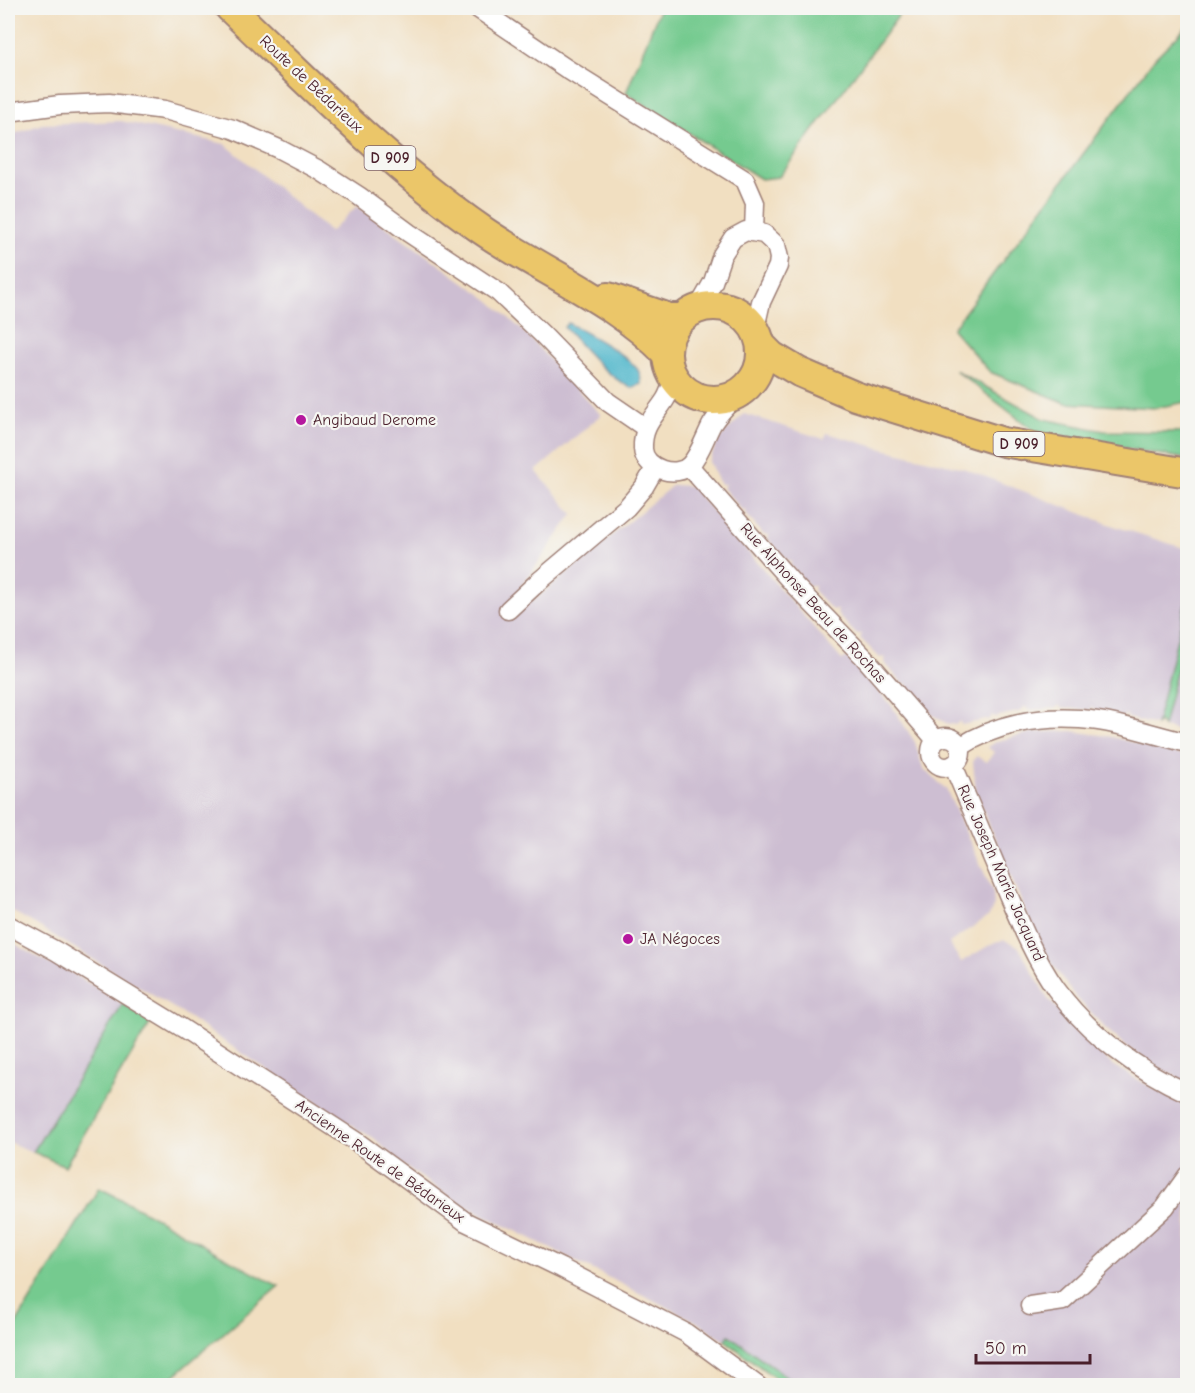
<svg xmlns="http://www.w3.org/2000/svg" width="1195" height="1393" viewBox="0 0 1195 1393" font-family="'Comic Neue',sans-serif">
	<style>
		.industrial { fill: #cdbed2 }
		.green { fill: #74ca8f; stroke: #5f745d; stroke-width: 1.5 }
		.water { fill: #4db6cb; stroke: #4c6a7b; stroke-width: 1.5 }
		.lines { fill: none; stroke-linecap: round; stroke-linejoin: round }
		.street-casing { stroke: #9e7f76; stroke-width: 21 }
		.primary-casing { stroke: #9e7f76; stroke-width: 32 }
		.street { stroke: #fff; stroke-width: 18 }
		.primary { stroke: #ebc669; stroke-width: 28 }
		.poi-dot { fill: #b5179e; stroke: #f6f6f2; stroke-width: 2 }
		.labels { text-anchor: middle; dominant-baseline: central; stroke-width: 4.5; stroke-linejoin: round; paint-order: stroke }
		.shield { fill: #f6f6f2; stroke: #7e6067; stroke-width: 1.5 }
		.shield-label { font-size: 15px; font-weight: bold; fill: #4a1f2b }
		.street-label { font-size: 16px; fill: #4a1f2b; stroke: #f6f6f2 }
		.poi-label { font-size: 16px; fill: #4a1f2b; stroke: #f6f6f2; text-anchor: start }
	</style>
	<rect width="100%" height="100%" fill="#f6f6f2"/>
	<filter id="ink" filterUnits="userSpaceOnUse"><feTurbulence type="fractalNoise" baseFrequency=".0167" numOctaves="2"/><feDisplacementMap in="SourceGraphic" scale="12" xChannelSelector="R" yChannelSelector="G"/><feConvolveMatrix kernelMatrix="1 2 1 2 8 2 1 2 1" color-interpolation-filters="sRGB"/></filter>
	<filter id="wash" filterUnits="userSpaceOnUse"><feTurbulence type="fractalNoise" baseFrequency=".008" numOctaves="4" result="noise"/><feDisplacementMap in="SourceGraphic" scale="24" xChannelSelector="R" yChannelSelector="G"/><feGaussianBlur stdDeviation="1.35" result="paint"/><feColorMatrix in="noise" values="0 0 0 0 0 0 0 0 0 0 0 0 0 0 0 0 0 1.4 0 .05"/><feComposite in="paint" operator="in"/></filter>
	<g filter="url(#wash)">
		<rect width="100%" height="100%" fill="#f1dfc1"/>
		<g class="industrial">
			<path d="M 121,121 L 225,144 L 330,232 L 357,206 L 489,300 L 523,331 L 601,415 L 536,471 L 573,514 L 520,588 L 533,601 L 673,485 L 691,486 L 842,660 L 847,657 L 891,705 L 915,742 L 923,768 L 946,789 L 993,892 L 994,905 L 989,916 L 949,943 L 961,962 L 995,942 L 1004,940 L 1018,946 L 1048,999 L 1112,1065 L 1187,1107 L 1187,1385 L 798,1385 L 730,1335 L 725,1340 L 695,1321 L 458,1202 L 403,1165 L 374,1138 L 357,1129 L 177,1010 L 35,924 L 8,909 L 8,136 L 42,124 Z"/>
			<path d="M 744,414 L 824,439 L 827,433 L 883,449 L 963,468 L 1114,526 L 1187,549 L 1187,598 L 1156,725 L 1128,718 L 1126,714 L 1123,717 L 1095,711 L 1092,707 L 1090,710 L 1061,708 L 1059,705 L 1056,708 L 1028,710 L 1026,707 L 1024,707 L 1022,711 L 995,717 L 992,715 L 990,719 L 961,725 L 960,721 L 955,725 L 946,723 L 929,713 L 930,709 L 925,709 L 906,688 L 908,684 L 903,684 L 884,662 L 885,657 L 880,658 L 860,638 L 862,634 L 856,634 L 837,614 L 838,610 L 832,610 L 813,590 L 814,586 L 809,586 L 790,565 L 792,561 L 787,560 L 768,539 L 769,535 L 768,534 L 764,535 L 745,513 L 747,510 L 742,510 L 723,488 L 725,484 L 720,484 L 709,462 L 718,440 Z"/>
			<path d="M 1187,627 L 1187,733 L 1163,727 Z"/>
			<path d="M 1072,731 L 1108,736 L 1187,756 L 1187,1083 L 1152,1064 L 1128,1048 L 1105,1028 L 1074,995 L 1050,961 L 1032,927 L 976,793 L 973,762 L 976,756 L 987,762 L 994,752 L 987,747 L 997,741 L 1034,732 Z"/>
			<path d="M 8,940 L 50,964 L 59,965 L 123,1004 L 33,1152 L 8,1142 Z"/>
		</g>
		<g class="green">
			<path d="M 660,8 L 901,8 L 897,18 L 779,177 L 761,179 L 626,93 Z"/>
			<path d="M 1187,26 L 1187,402 L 1155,408 L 1066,403 L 990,372 L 952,329 L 1155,58 Z"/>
			<path d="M 955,370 L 1044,419 L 1104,431 L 1181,432 L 1187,430 L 1187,459 L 1037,433 Z"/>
			<path d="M 1187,598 L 1187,627 L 1163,727 L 1160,722 L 1156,725 Z"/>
			<path d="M 123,1004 L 151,1022 L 65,1166 L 33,1152 Z"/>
			<path d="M 99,1188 C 161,1217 218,1257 279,1286 L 163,1385 L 8,1385 L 8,1337 Z"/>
			<path d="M 729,1335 L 798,1385 L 784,1385 L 725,1340 Z"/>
		</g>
		<path class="water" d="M 568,323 C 586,333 626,354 638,370 C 640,374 641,379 641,384 L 631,388 C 604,374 584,349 564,327 Z"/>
	</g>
	<g filter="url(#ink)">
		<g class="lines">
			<defs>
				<g id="street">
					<path d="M 477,8 L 567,69 L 745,180 L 755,203 L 754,231"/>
					<path d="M 8,112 L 60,105 L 109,103 L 165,110 L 233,129 L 279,149 L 319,170 L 359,196 L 409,233 L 498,292 L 542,334 L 608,402 L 646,428"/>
					<path d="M 698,308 L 713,282 L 722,255 L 733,238 L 746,231 L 764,234 L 776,245 L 779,258 L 778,266 L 761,302 L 755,328"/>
					<path d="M 674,379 C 671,386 669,394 665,400 C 654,417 642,426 643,449 C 644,469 677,479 690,465 C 700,454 705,437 712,424 C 719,413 727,405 736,396"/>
					<path d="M 689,466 L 796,587 L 864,657 L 936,740"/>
					<path d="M 508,610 L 537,583 L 627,507 L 644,487 L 655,468"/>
					<circle cx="946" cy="752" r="15"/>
					<path d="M 960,747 C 995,724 1039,716 1080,719 C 1115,721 1153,735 1188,743"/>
					<path d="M 953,765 C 971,807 989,850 1007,892 C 1021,925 1035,959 1056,989 C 1089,1034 1137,1070 1188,1093"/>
					<path d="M 8,925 L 56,951 L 183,1029 L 357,1142 L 466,1222 L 561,1268 L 686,1333 L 758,1386"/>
					<path d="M 1030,1306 L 1063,1301 L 1165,1207 L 1188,1175"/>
				</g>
				<g id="primary">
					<path d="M 230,8 C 311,85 390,166 482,230 C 543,272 615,300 667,354"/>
					<path d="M 608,297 L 669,318 L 682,318"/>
					<circle cx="714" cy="353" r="47"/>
					<path d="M 761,345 L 772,356 L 799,372 L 855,396 L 1003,442 L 1188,473"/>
				</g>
			</defs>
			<use href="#street" class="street-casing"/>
			<use href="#primary" class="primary-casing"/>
			<use href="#street" class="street"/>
			<use href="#primary" class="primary"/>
		</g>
	</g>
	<g class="poi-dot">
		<circle cx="301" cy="420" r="6"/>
		<circle cx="628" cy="939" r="6"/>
	</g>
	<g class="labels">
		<g class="shield">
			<rect x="364.5" y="146" width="51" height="24" rx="4.5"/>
			<rect x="993.5" y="432" width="51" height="24" rx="4.5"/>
		</g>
		<g class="shield-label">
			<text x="390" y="158">D 909</text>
			<text x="1019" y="444">D 909</text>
		</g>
		<g class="street-label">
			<text transform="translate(311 84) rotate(43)">Route de Bédarieux</text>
			<text transform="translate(813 603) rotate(48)">Rue Alphonse Beau de Rochas</text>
			<text transform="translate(1001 873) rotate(66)">Rue Joseph Marie Jacquard</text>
			<text transform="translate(380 1161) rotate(35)">Ancienne Route de Bédarieux</text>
		</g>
		<g class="poi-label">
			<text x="313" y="420">Angibaud Derome</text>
			<text x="640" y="939">JA Négoces</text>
		</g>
	</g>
	<rect width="1195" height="1393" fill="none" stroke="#f6f6f2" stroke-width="30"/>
	<path d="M976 1354v9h114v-9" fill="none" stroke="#4a1f2b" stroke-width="3"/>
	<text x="985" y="1354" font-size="18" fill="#4a1f2b" stroke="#f6f6f2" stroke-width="4.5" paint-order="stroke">50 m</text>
</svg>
